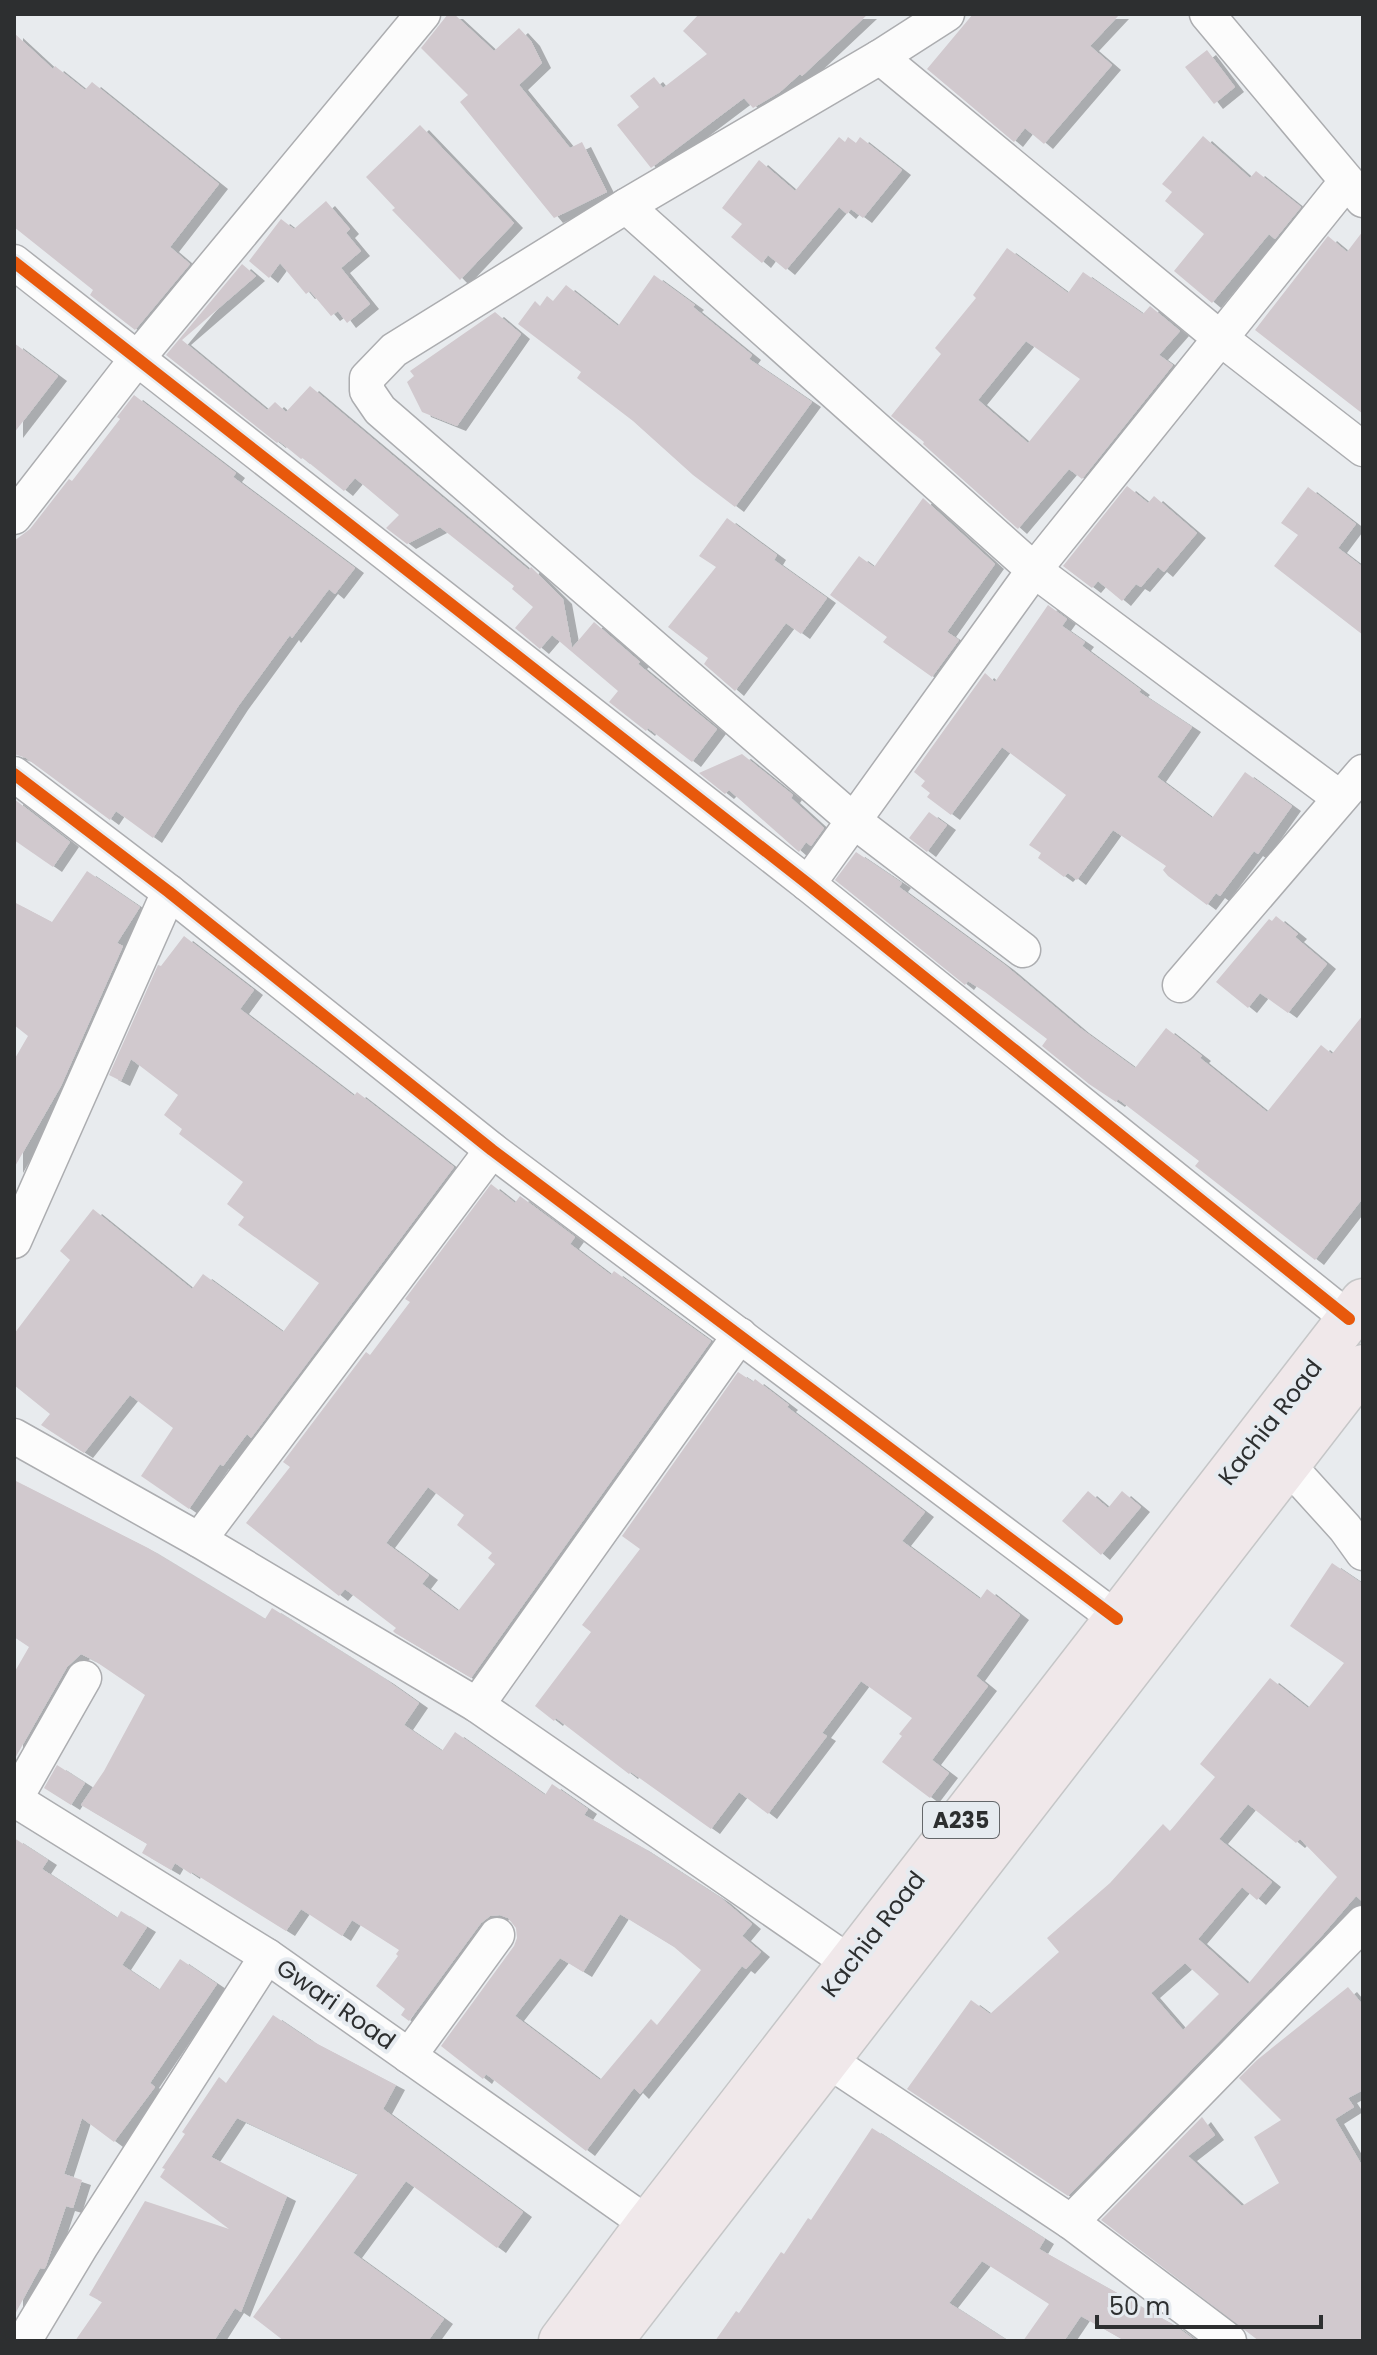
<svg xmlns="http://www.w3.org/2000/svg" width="1377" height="2355" viewBox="0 0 1377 2355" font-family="Poppins,sans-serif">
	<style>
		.building { fill: #d1c9ce; fill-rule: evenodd; filter: url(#shadow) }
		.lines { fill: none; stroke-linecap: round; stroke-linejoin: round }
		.minor-casing { stroke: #acadb0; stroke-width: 37 }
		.highway-casing { stroke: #c5c6c7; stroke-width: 47 }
		.minor { stroke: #fcfcfc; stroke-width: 34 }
		.highway { stroke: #f0e8ea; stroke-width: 44 }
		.cycleway-casing { stroke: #e6ebf0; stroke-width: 17 }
		.cycleway { stroke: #e8590c; stroke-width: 12 }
		.labels { text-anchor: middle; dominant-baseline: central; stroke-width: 8; stroke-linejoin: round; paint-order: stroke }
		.shield { fill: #e6ebf0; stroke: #64676a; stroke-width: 2 }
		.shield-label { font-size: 22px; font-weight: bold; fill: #2d2f30 }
		.street-label { font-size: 24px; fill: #2d2f30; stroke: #e6ebf0 }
	</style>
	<defs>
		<filter id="shadow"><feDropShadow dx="9" dy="5" stdDeviation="0" flood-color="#0004"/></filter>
	</defs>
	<rect width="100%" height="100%" fill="#e8ebee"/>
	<g class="building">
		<path d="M 448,14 L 454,14 L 494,51 L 519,28 L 531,41 L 542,63 L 519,85 L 570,148 L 582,142 L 607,192 L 554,218 L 460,102 L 468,95 L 421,48 Z"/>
		<path d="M 699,14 L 868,14 L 802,76 L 800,74 L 780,92 L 753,108 L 744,98 L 651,168 L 617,125 L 639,107 L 630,96 L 654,77 L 663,88 L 707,54 L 683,31 Z"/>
		<path d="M 973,14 L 1120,14 L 1090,46 L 1112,65 L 1044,144 L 1025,128 L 1014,142 L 927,69 Z"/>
		<path d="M 14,33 L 53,69 L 55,66 L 85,90 L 92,82 L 219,184 L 170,247 L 190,264 L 135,330 L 90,295 L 93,290 L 14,227 Z"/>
		<path d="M 1207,50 L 1235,87 L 1214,104 L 1185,67 Z"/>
		<path d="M 420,125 L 514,223 L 460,280 L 392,210 L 395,208 L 366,177 Z"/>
		<path d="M 1203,136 L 1250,178 L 1256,171 L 1301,207 L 1275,239 L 1269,234 L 1212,303 L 1174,271 L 1204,234 L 1165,201 L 1172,192 L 1162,184 Z"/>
		<path d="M 839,137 L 845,142 L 848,137 L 856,143 L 860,137 L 902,170 L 863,218 L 851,209 L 847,214 L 839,207 L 786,270 L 768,255 L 762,263 L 731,237 L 742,224 L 722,208 L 759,160 L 795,191 Z"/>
		<path d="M 326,201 L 350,229 L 346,233 L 361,251 L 341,268 L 370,304 L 347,323 L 338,311 L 331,316 L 310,291 L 306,294 L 280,263 L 269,278 L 249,261 L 281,219 L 294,229 Z"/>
		<path d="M 1363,231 L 1363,414 L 1255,330 L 1328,236 L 1347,252 Z"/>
		<path d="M 1007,248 L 1068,293 L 1083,272 L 1143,314 L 1150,306 L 1180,331 L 1159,355 L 1173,365 L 1082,479 L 1069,469 L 1018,529 L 923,444 L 924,442 L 891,416 L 941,354 L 935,348 L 976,298 L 973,295 ZM 1026,341 L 1080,379 L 1028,443 L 978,400 Z"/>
		<path d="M 242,264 L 256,276 L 182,340 L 267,410 L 275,402 L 286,412 L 310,386 L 529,570 L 531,567 L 563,599 L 572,648 L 594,622 L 640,662 L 638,664 L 717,729 L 692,762 L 648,728 L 646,731 L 609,702 L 618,691 L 552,635 L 540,649 L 515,628 L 533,607 L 512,589 L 514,586 L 440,527 L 407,544 L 386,528 L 399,515 L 355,478 L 344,491 L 303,458 L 301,459 L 279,441 L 277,443 L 166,355 Z"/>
		<path d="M 654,275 L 695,305 L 693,307 L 752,355 L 749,359 L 812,402 L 735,507 L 693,475 L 633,421 L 577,378 L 581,372 L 518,324 L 535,301 L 540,306 L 547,296 L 553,301 L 566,285 L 618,326 Z"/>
		<path d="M 495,312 L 521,334 L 457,426 L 422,412 L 407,382 L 414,376 L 410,371 Z"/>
		<path d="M 14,343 L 58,376 L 14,433 Z"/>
		<path d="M 134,395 L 236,473 L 233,477 L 355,568 L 335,594 L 329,589 L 292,638 L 290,635 L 239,705 L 153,838 L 116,811 L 110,820 L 26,758 L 14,754 L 14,541 L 30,529 L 69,479 L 72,481 L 120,419 L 117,417 Z"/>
		<path d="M 1127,486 L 1148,503 L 1154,496 L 1197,533 L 1164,572 L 1158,567 L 1141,587 L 1136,584 L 1122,601 L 1098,581 L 1092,588 L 1063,566 Z"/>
		<path d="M 1308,487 L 1356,524 L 1338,548 L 1363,567 L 1363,635 L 1274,566 L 1298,535 L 1281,523 Z"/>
		<path d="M 923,498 L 995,564 L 947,632 L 959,640 L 932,677 L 883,642 L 887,637 L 830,595 L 859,556 L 874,567 Z"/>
		<path d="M 727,518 L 777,555 L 774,560 L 827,598 L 801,634 L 786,623 L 735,691 L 704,664 L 708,658 L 668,627 L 716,567 L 699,556 Z"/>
		<path d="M 1048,605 L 1067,619 L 1062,626 L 1085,642 L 1082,646 L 1141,690 L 1139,692 L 1192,727 L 1157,777 L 1212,818 L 1245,772 L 1292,806 L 1258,854 L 1254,851 L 1220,896 L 1216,893 L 1207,905 L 1168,876 L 1163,870 L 1166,866 L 1113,830 L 1077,880 L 1068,873 L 1064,877 L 1038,858 L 1041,853 L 1029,845 L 1066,795 L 1002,747 L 951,815 L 927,797 L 930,793 L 921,786 L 925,781 L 914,772 L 985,673 L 995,682 Z"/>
		<path d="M 742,754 L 793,795 L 791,798 L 824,828 L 811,846 L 806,842 L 799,852 L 729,790 L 725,794 L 699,773 Z"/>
		<path d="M 14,799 L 70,842 L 53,867 L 14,840 Z"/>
		<path d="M 929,812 L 947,825 L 927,852 L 909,838 Z"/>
		<path d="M 856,852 L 902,883 L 899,887 L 1005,965 L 1080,1028 L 1135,1068 L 1166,1028 L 1202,1056 L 1200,1058 L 1267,1112 L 1321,1045 L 1332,1054 L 1363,1015 L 1363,1198 L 1315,1260 L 1195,1166 L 1199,1161 L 1118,1099 L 1116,1102 L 1089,1084 L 1042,1046 L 1047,1039 L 985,992 L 968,981 L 965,985 L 835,880 Z"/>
		<path d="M 87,871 L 140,907 L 117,943 L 123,946 L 61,1086 L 14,1168 L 14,1060 L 28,1036 L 14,1025 L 14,902 L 52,922 Z"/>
		<path d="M 1276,916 L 1298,934 L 1295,937 L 1327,964 L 1288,1013 L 1260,993 L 1248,1008 L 1216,982 L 1269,919 L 1272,921 Z"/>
		<path d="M 184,936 L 254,990 L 240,1009 L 354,1096 L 357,1092 L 454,1167 L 251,1438 L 247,1434 L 223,1466 L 220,1464 L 189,1509 L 141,1476 L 173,1428 L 130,1395 L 84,1453 L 41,1425 L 50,1414 L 14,1385 L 14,1334 L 70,1260 L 60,1251 L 93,1209 L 192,1289 L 203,1274 L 283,1332 L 319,1283 L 238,1225 L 244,1217 L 227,1204 L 243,1182 L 179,1134 L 182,1129 L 164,1115 L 178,1095 L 131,1059 L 121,1081 L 109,1075 L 158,965 L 161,966 Z"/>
		<path d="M 491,1184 L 515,1203 L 520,1196 L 575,1237 L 570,1244 L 611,1275 L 614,1271 L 711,1341 L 471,1678 L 395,1633 L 393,1631 L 396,1628 L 345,1589 L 339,1596 L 246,1523 L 290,1467 L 283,1462 L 366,1352 L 370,1355 L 410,1302 L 405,1299 ZM 428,1487 L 464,1515 L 457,1525 L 492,1553 L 488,1558 L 495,1564 L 458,1611 L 422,1584 L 429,1575 L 386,1543 Z"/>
		<path d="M 738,1372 L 753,1382 L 755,1379 L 789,1405 L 787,1407 L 925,1512 L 902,1541 L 980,1599 L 987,1589 L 1020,1615 L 976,1676 L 988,1686 L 932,1760 L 949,1773 L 930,1798 L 882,1762 L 902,1736 L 899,1734 L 912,1718 L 861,1681 L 822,1733 L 827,1736 L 768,1814 L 739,1792 L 711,1829 L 631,1772 L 629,1774 L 556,1718 L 554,1721 L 535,1706 L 591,1632 L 582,1625 L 640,1549 L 622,1536 Z"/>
		<path d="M 14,1480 L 148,1548 L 265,1619 L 272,1608 L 385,1679 L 419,1703 L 404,1725 L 442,1751 L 455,1732 L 545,1795 L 552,1784 L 588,1809 L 584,1815 L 640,1846 L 721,1898 L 752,1924 L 742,1936 L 761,1952 L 746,1969 L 742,1966 L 640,2094 L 634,2088 L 586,2151 L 486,2074 L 483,2079 L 441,2046 L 514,1946 L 517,1938 L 516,1928 L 508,1918 L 500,1915 L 490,1916 L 481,1923 L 409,2021 L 401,2015 L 405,2009 L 376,1986 L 398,1956 L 396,1954 L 399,1950 L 352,1920 L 342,1936 L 301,1909 L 286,1931 L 192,1872 L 191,1874 L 175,1863 L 171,1870 L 142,1853 L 147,1844 L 81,1805 L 104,1771 L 145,1695 L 95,1661 L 81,1654 L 67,1667 L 14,1760 L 14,1673 L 29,1647 L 14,1637 ZM 620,1914 L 674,1947 L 701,1970 L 657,2025 L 651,2019 L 600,2080 L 515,2016 L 560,1958 L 583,1972 Z"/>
		<path d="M 1088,1491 L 1108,1508 L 1122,1491 L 1141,1507 L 1101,1555 L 1062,1521 Z"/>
		<path d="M 1332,1563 L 1363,1584 L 1363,1902 L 1356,1896 L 1318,1940 L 1068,2196 L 907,2089 L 971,2000 L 990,2014 L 1059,1952 L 1047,1938 L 1110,1883 L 1163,1824 L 1170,1831 L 1215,1777 L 1200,1764 L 1270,1678 L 1308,1708 L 1344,1663 L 1290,1626 ZM 1248,1804 L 1296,1843 L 1300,1839 L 1337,1877 L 1248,1984 L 1198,1939 L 1242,1887 L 1257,1900 L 1272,1882 L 1219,1839 ZM 1185,1963 L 1219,1994 L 1183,2030 L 1151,1993 Z"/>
		<path d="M 57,1765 L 85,1783 L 71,1805 L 44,1788 Z"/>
		<path d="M 14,1838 L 48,1860 L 42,1869 L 117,1918 L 121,1911 L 147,1927 L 122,1965 L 159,1990 L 180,1959 L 217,1984 L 150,2083 L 155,2087 L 114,2142 L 82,2118 L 64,2174 L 82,2180 L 73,2208 L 66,2206 L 46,2266 L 44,2269 L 40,2268 L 14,2316 Z"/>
		<path d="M 1348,1987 L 1363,2005 L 1363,2090 L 1348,2098 L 1354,2107 L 1335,2119 L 1363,2167 L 1363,2341 L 1259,2341 L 1101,2220 L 1202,2117 L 1215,2135 L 1188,2156 L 1242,2206 L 1279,2183 L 1254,2137 L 1281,2120 L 1239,2078 L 1257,2060 Z"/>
		<path d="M 273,2015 L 310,2040 L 396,2085 L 383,2109 L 523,2212 L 497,2248 L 406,2181 L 353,2253 L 444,2319 L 428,2341 L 284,2341 L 253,2317 L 358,2174 L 237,2118 L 211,2157 L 287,2196 L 241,2312 L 235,2308 L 214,2341 L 75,2341 L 102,2302 L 89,2295 L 145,2201 L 229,2229 L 160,2177 L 165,2169 L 162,2168 L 185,2134 L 182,2132 L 219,2077 L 226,2083 Z"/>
		<path d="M 872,2128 L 1045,2239 L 1039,2249 L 1174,2325 L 1196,2341 L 1125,2341 L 1081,2316 L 1064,2341 L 1023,2341 L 1049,2304 L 982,2261 L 949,2303 L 1008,2341 L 715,2341 L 736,2311 L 739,2313 L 781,2252 L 784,2254 L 808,2218 L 811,2220 Z"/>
	</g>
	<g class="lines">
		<defs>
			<g id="minor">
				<path d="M 947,14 L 880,57 L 626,206 L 394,350 L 367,378 L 367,391 L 380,410 L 854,821 L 1023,950"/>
				<path d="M 1207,14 L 1363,200"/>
				<path d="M 880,57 L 1220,338 L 1363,449"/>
				<path d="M 626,206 L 1034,570 L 1340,798"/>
				<path d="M 14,262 L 808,884 L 1349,1319"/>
				<path d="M 14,517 L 136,360 L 423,14"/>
				<path d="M 14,774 L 169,892 L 492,1150 L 1117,1619"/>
				<path d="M 808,884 L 1034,570 L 1346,182"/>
				<path d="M 1180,985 L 1363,772"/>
				<path d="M 14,1241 L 169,892"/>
				<path d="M 14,1436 L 199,1540 L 477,1705 L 850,1963"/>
				<path d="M 1287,1464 L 1345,1528 L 1363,1553"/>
				<path d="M 199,1540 L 492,1150"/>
				<path d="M 477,1705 L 740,1335"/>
				<path d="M 14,1799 L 267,1956 L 648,2224"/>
				<path d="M 15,1799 L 84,1678"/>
				<path d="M 409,2056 L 497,1935"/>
				<path d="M 826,2059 L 1071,2222 L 1229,2341"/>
				<path d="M 1071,2222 L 1363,1923"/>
				<path d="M 24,2341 L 81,2246 L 267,1956"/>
			</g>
			<g id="highway">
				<path d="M 561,2341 L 648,2224 L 1363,1301"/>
				<path d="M 610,2341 L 1363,1367"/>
			</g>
		</defs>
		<use href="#minor" class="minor-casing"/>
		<use href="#highway" class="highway-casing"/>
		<use href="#minor" class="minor"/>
		<use href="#highway" class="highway"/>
		<defs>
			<g id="cycleway">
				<path d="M 14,262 L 808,884 L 1349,1319"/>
				<path d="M 14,774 L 169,892 L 492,1150 L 1117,1619"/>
			</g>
		</defs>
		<use href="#cycleway" class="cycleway-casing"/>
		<use href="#cycleway" class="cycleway"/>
	</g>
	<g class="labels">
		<rect class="shield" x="923" y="1802" width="76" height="36" rx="6"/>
		<g class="shield-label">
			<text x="961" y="1820">A235</text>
		</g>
		<g class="street-label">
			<text transform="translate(1270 1422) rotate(-52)">Kachia Road</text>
			<text transform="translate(873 1934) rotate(-52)">Kachia Road</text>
			<text transform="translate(336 2004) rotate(35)">Gwari Road</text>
		</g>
	</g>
	<rect width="1377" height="2355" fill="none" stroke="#2d2f30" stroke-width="32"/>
	<path d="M1097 2315v12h224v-12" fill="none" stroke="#2d2f30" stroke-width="4"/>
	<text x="1109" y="2315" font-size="24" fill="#2d2f30" stroke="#e6ebf0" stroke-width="6" paint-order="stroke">50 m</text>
</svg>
